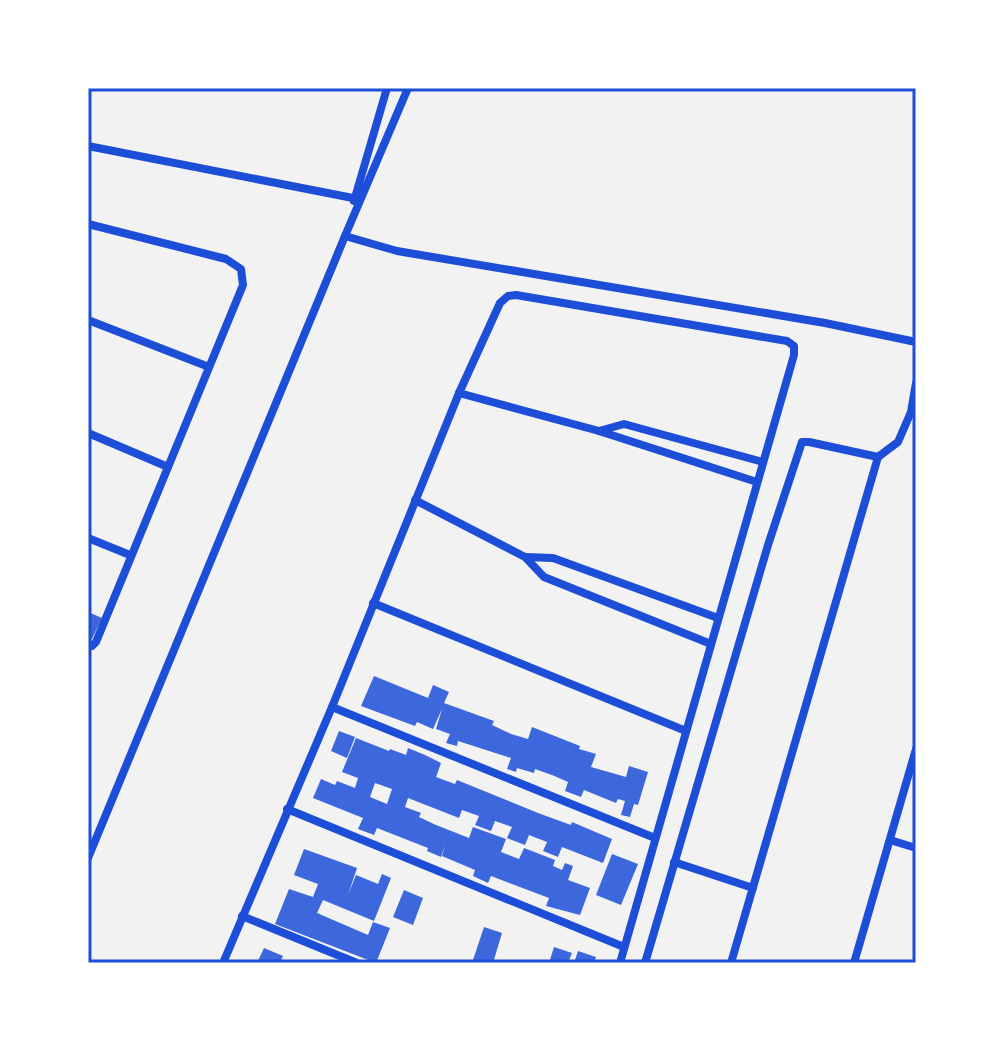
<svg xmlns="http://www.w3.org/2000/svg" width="1004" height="1051" viewBox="0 0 1004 1051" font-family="'Space Grotesk',sans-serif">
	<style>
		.building { fill: #3d67dc; fill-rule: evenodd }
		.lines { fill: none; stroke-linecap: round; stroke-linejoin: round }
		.minor { stroke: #1d4ed8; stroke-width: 8 }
		.neatline { fill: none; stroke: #1d4ed8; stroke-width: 3 }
	</style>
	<rect width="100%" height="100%" fill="#f2f2f2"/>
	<g class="building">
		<path d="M 88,612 L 102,618 L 92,639 L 88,638 Z"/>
		<path d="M 374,676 L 428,698 L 433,685 L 449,692 L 444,703 L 494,721 L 492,725 L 511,734 L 528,739 L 532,727 L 580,746 L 579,749 L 596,754 L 591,767 L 626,777 L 629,766 L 648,772 L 638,805 L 634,804 L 630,817 L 621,815 L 625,801 L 618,799 L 616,803 L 584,790 L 581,797 L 565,791 L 568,782 L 552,775 L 535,769 L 534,773 L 517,768 L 516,772 L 507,769 L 511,758 L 458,741 L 457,746 L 446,743 L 450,734 L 436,729 L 442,709 L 433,729 L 417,722 L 415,726 L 361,706 Z"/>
		<path d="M 339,731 L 355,737 L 347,758 L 331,751 Z"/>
		<path d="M 356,738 L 389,751 L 390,749 L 406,755 L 408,748 L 425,755 L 441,763 L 436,777 L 455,784 L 457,780 L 538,813 L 571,825 L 572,822 L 612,839 L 603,863 L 562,847 L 558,857 L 543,851 L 547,842 L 529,835 L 525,845 L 507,838 L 512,827 L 495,821 L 491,831 L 475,825 L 479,816 L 462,810 L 459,818 L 408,798 L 405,807 L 421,813 L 419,817 L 436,825 L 469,838 L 473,827 L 506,839 L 501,852 L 519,859 L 524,848 L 555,860 L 553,866 L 562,870 L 565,863 L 573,866 L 568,880 L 590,888 L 580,915 L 546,906 L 549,898 L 491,876 L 488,883 L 473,876 L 475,870 L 442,856 L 445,845 L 441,857 L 427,851 L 428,848 L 377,828 L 374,835 L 358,829 L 363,818 L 313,798 L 321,779 L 335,785 L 337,781 L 355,788 L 358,778 L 342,772 ZM 375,783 L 392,789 L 387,804 L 370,797 Z"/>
		<path d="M 304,849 L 357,868 L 348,895 L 356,875 L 378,884 L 382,874 L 391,878 L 374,921 L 323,900 L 317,913 L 368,935 L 373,922 L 390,928 L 376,963 L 275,924 L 289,889 L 313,897 L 318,884 L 294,875 Z"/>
		<path d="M 612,854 L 638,864 L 621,905 L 596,895 Z"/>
		<path d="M 404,890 L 423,898 L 413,925 L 393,917 Z"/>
		<path d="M 484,927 L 502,933 L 493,963 L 473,960 Z"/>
		<path d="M 554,947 L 572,953 L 568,963 L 549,963 Z"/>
		<path d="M 264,948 L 283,956 L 280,963 L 257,963 Z"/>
		<path d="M 578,951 L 596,957 L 594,963 L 574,963 Z"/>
	</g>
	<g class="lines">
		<g class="minor">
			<path d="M 408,88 L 345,236 L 397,251 L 825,323 L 916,342"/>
			<path d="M 88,146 L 353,198"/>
			<path d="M 354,201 L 387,88"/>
			<path d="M 88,224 L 226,259 L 241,269 L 243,285 L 96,642 L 92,646 L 88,646"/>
			<path d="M 88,320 L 209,367"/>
			<path d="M 459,393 L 599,431 L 757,482"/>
			<path d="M 599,431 L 624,424 L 763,462"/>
			<path d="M 88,433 L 168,467"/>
			<path d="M 415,500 L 525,557 L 544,577 L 711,644"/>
			<path d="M 88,538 L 130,555"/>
			<path d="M 525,557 L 553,558 L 718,618"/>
			<path d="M 373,603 L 686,731"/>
			<path d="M 332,707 L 655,838"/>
			<path d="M 287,809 L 624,947"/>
			<path d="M 890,840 L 916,848"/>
			<path d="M 88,858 L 345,236"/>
			<path d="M 674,862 L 753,888"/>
			<path d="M 242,916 L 357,963"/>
			<path d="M 223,963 L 332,707 L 459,393 L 500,303 L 508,296 L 516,295 L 787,341 L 794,346 L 794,355 L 620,963"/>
			<path d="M 645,963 L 768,545 L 802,442 L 809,442 L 878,457"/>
			<path d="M 731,963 L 878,457 L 898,442 L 911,412 L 916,383"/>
			<path d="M 854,963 L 916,749"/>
		</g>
	</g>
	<rect width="1004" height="1051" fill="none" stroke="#ffffff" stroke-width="180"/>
	<rect x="90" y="90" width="824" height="871" class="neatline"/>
</svg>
